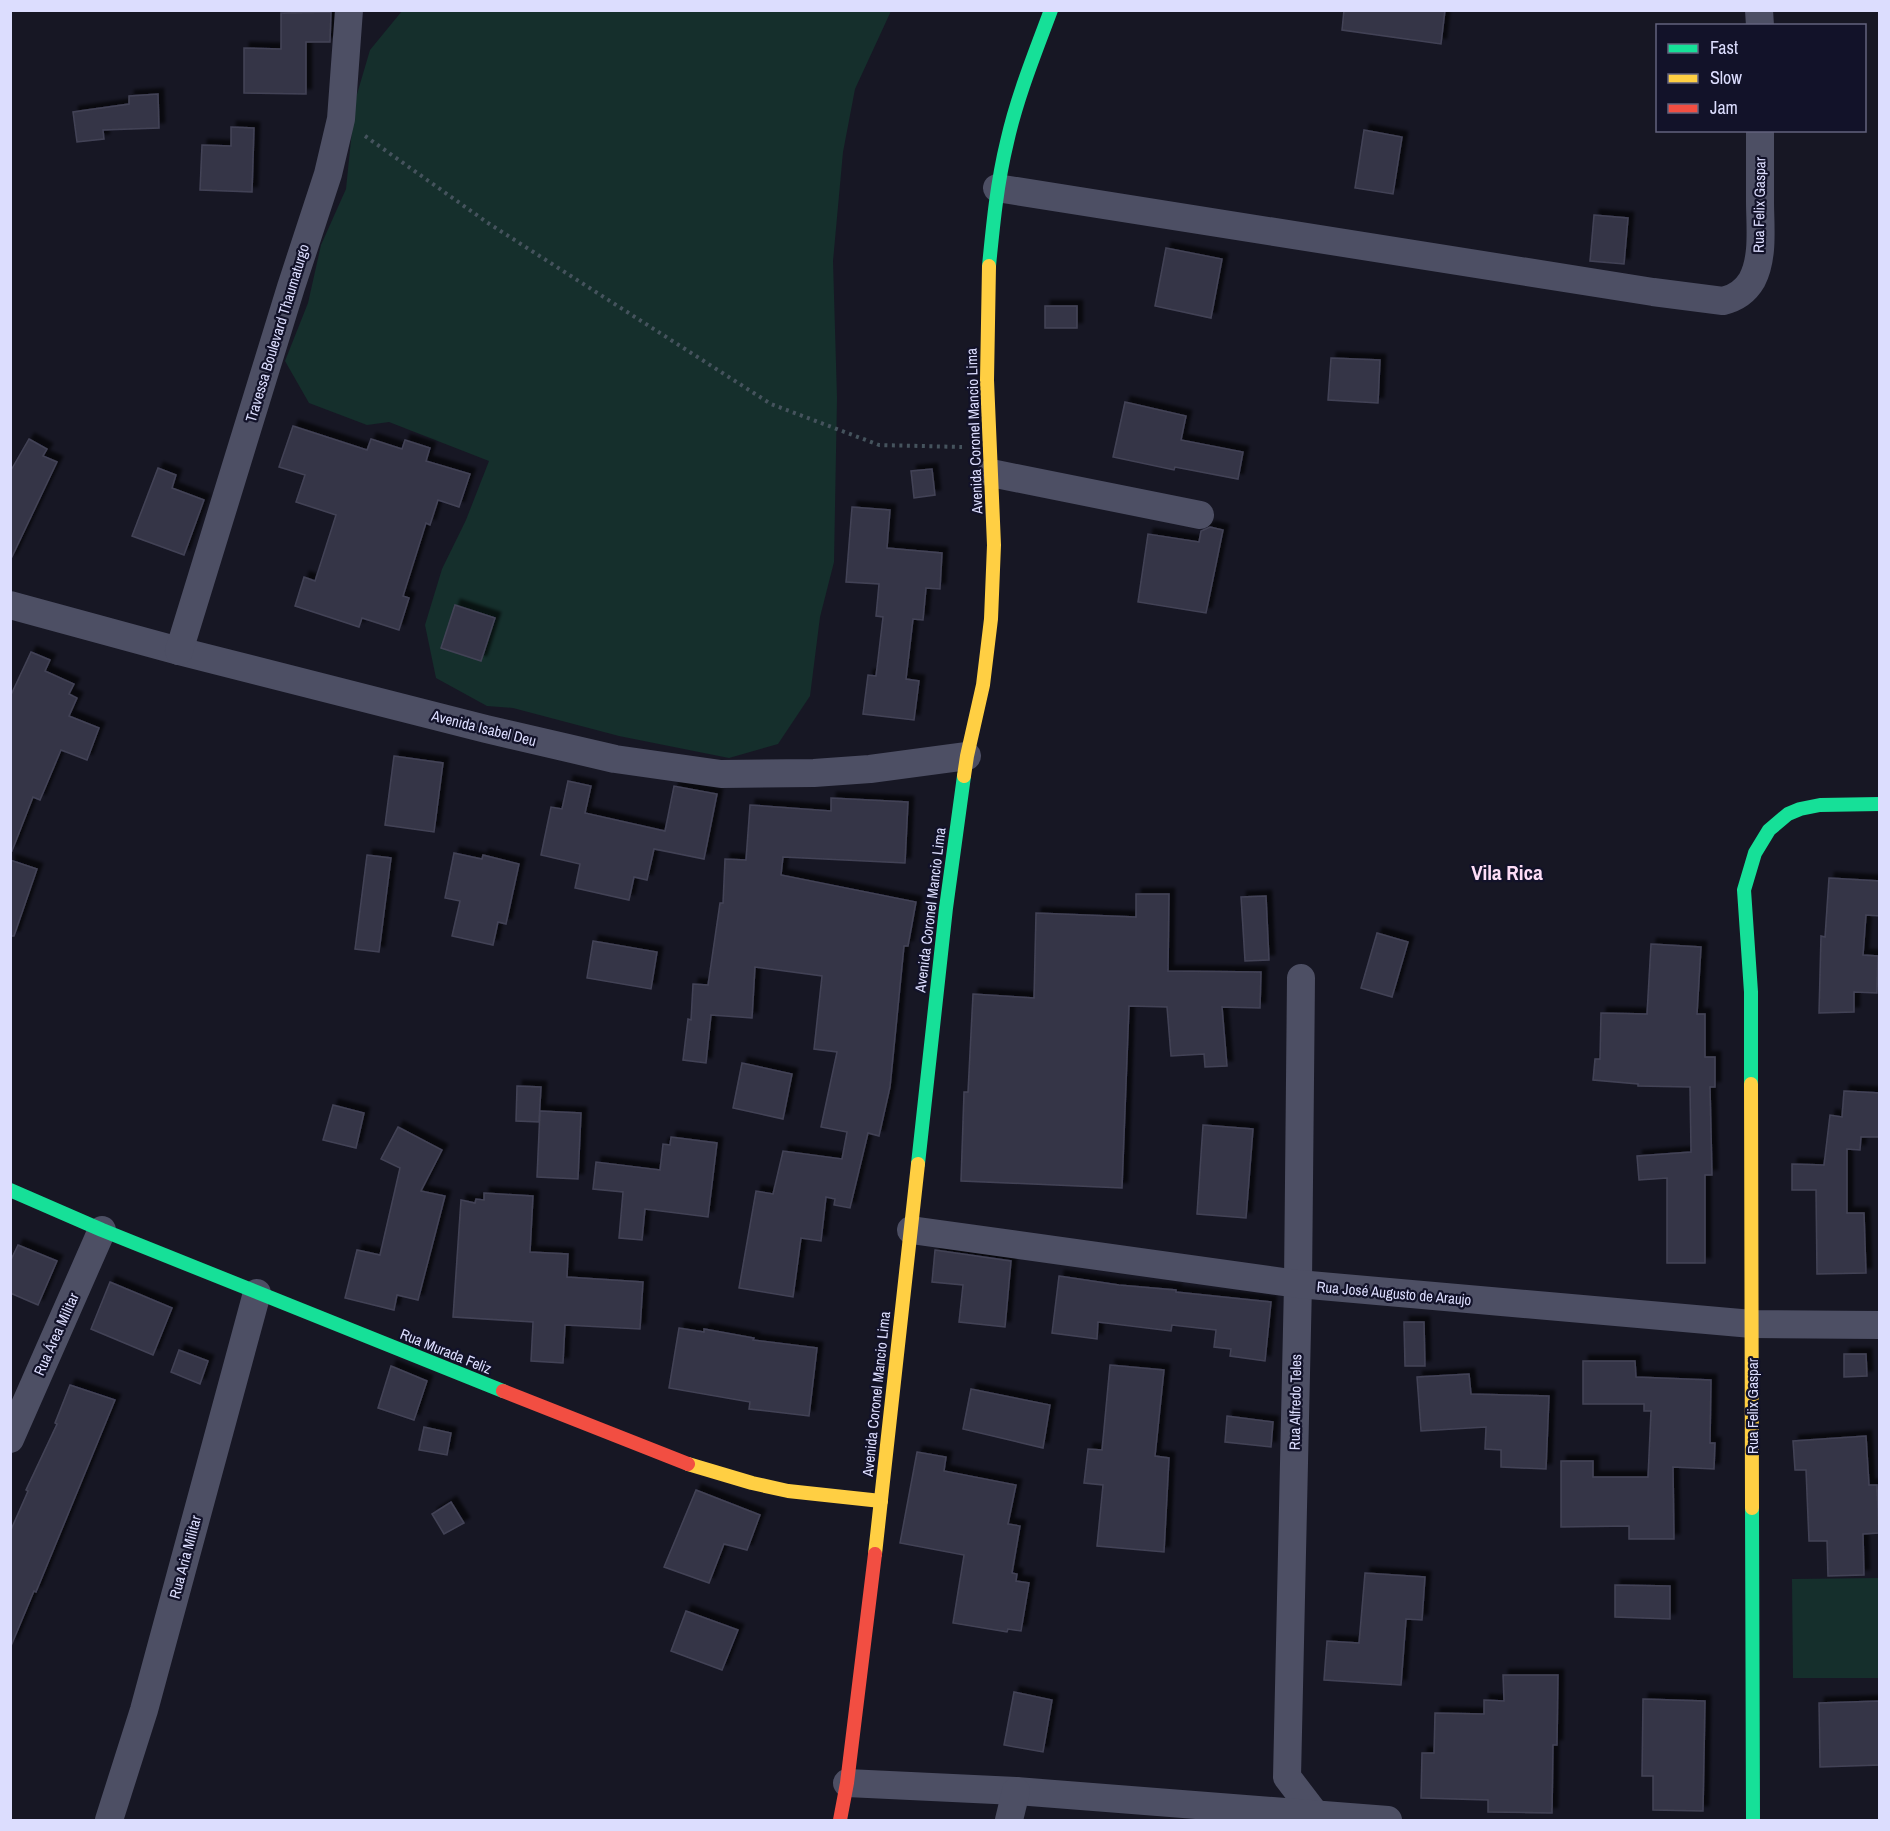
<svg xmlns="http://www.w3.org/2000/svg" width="1890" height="1831" viewBox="0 0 1890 1831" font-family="'Archivo Narrow',sans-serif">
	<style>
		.green { fill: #152f2c }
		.building { fill: #363646; stroke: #434357; stroke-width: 1.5; filter: url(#shadow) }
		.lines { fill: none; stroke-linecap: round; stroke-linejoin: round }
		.path { stroke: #45535d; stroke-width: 4; stroke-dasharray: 3 4.5; stroke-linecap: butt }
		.street { stroke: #4d4f64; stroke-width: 28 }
		.fast { stroke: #16e098; stroke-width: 14 }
		.slow { stroke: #ffcf43; stroke-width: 14 }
		.jam { stroke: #f24e42; stroke-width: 14 }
		.labels { text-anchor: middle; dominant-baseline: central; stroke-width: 4.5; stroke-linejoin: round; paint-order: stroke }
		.street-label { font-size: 15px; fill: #dcddfe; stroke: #121229 }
		.district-label { font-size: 21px; font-weight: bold; fill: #feddf7; stroke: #121229 }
	</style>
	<defs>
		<filter id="shadow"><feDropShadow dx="5.5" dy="-5.5" stdDeviation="1.5" flood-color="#0009"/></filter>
	</defs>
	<rect width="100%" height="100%" fill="#171724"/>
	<g class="green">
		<path d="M 402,11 L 891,11 L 855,89 L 843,152 L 833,261 L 837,398 L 834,562 L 820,617 L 810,696 L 778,744 L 729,758 L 619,736 L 513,708 L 487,706 L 436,678 L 425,625 L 442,569 L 466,520 L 489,461 L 389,422 L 367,425 L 309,403 L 285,361 L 308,303 L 321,245 L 346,189 L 355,101 L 370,50 Z"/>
		<path d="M 1879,1578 L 1879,1678 L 1793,1678 L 1792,1579 Z"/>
	</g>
	<g class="building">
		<path d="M 1344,10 L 1445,10 L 1441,44 L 1342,30 Z"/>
		<path d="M 331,12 L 330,42 L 306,42 L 306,94 L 244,93 L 244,48 L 281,49 L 281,13 Z"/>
		<path d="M 158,94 L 159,128 L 103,130 L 104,139 L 77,142 L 73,112 L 129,104 L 129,96 Z"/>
		<path d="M 231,127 L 254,128 L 252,192 L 200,190 L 202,145 L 231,146 Z"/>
		<path d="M 1364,130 L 1402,137 L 1393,194 L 1355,188 Z"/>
		<path d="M 1594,215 L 1628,218 L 1624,264 L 1590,261 Z"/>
		<path d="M 1166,248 L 1222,259 L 1211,318 L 1155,306 Z"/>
		<rect x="1045" y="306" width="32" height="22"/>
		<path d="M 1331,358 L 1380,360 L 1378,403 L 1328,400 Z"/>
		<path d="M 1125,402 L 1186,416 L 1181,440 L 1243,452 L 1238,479 L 1175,467 L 1174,470 L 1113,457 Z"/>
		<path d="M 293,426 L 367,450 L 371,439 L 402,449 L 405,440 L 430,448 L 426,461 L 470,474 L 459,507 L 438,500 L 430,525 L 426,523 L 403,596 L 409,598 L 399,630 L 362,618 L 359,627 L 295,606 L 304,577 L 315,581 L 336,515 L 296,502 L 305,475 L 279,467 Z"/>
		<path d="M 29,439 L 47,449 L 43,456 L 57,462 L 10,561 L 10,472 Z"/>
		<path d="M 158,468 L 176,475 L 172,488 L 204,500 L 184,555 L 132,536 Z"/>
		<path d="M 932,469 L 935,495 L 914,498 L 911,471 Z"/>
		<path d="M 852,507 L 890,510 L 887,548 L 942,553 L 940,589 L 926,588 L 923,620 L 913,619 L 906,679 L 919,681 L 914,720 L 863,714 L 868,675 L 876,676 L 883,617 L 876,616 L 879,584 L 846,582 Z"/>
		<path d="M 1210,527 L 1223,530 L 1206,613 L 1138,602 L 1148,534 L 1199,542 L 1201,531 Z"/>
		<path d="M 455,605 L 495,618 L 481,661 L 441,648 Z"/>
		<path d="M 31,652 L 50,660 L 45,671 L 74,684 L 69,694 L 77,698 L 69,716 L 99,728 L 87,760 L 61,750 L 40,800 L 33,797 L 12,851 L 10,850 L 10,697 Z"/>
		<path d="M 394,756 L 443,763 L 434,832 L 385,825 Z"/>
		<path d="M 568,781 L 591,786 L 585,813 L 665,831 L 674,786 L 717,794 L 704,859 L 654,849 L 647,880 L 634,877 L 629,900 L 575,888 L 580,864 L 541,855 L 551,807 L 562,809 Z"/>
		<path d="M 831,798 L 908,802 L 905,863 L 783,857 L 781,875 L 916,902 L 908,946 L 904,946 L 890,1087 L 879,1136 L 868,1133 L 850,1208 L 834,1205 L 835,1199 L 826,1197 L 821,1241 L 801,1238 L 793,1297 L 739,1288 L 756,1191 L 773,1194 L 783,1151 L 842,1159 L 847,1132 L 821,1127 L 837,1052 L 814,1049 L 822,976 L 755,967 L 752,1018 L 711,1015 L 706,1063 L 683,1060 L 688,1019 L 691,1020 L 693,984 L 708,985 L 720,903 L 723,903 L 725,859 L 746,860 L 750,805 L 831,811 Z"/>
		<path d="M 454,853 L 482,859 L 483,855 L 519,864 L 506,924 L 498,922 L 493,945 L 452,936 L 460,901 L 445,898 Z"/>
		<path d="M 367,855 L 391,858 L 379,952 L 355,949 Z"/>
		<path d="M 10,860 L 37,869 L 14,936 L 10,936 Z"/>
		<path d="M 1829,878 L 1880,881 L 1880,916 L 1866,915 L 1863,955 L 1878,956 L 1877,993 L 1854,992 L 1854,1012 L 1819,1013 L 1821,936 L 1825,937 Z"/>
		<path d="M 1136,894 L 1169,894 L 1168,971 L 1261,972 L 1260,1008 L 1222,1007 L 1227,1066 L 1205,1067 L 1204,1054 L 1171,1056 L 1167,1007 L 1129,1006 L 1122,1188 L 961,1181 L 964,1092 L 968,1092 L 973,994 L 1034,998 L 1036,913 L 1136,917 Z"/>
		<path d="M 1266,896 L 1269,960 L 1245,961 L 1241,897 Z"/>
		<path d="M 1377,933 L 1408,942 L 1392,997 L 1361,988 Z"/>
		<path d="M 593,941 L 657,952 L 651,989 L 587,978 Z"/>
		<path d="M 1651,944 L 1701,947 L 1697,1014 L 1705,1014 L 1705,1057 L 1715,1057 L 1715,1087 L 1710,1087 L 1712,1175 L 1705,1175 L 1705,1263 L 1667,1263 L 1667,1178 L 1639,1180 L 1637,1156 L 1691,1152 L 1690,1087 L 1638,1086 L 1638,1084 L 1593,1080 L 1595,1059 L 1600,1059 L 1601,1013 L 1647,1014 Z"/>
		<path d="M 742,1063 L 792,1074 L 783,1119 L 733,1108 Z"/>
		<path d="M 517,1086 L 541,1087 L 539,1122 L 516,1121 Z"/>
		<path d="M 1844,1091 L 1880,1093 L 1880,1137 L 1861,1137 L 1860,1150 L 1847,1149 L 1847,1213 L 1864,1213 L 1866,1273 L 1817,1274 L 1816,1190 L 1792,1190 L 1792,1164 L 1824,1165 L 1830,1115 L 1842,1117 Z"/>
		<path d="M 333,1105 L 364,1113 L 356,1148 L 323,1140 Z"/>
		<path d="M 540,1111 L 581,1113 L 578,1179 L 537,1177 Z"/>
		<path d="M 1203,1125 L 1253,1129 L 1246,1218 L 1197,1214 Z"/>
		<path d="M 398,1127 L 442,1150 L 421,1191 L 445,1196 L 418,1300 L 397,1295 L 394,1310 L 345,1298 L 357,1250 L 380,1255 L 400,1168 L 381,1159 Z"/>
		<path d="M 671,1137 L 717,1143 L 708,1217 L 645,1209 L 642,1240 L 619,1238 L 623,1192 L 593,1189 L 596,1162 L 660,1170 L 663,1144 L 670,1145 Z"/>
		<path d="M 484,1193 L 533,1196 L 530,1252 L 568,1254 L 567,1277 L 643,1282 L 640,1329 L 565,1325 L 563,1363 L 531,1361 L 533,1322 L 453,1317 L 461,1200 L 475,1203 L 476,1199 L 484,1200 Z"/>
		<path d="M 18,1245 L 57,1261 L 38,1305 L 10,1293 L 10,1262 Z"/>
		<path d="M 935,1250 L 1011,1261 L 1005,1327 L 959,1322 L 963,1285 L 932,1282 Z"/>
		<path d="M 1059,1276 L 1119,1285 L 1176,1290 L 1176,1292 L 1271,1302 L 1265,1361 L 1230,1356 L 1231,1349 L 1214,1347 L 1216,1330 L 1172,1325 L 1171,1331 L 1098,1322 L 1097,1339 L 1052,1333 Z"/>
		<path d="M 110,1282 L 172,1308 L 153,1355 L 91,1329 Z"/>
		<path d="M 1404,1322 L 1424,1322 L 1425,1366 L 1405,1366 Z"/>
		<path d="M 679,1328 L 704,1332 L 704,1329 L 754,1338 L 753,1340 L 817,1348 L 809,1416 L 749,1409 L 750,1402 L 669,1388 Z"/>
		<path d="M 179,1350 L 208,1361 L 200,1384 L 171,1372 Z"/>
		<path d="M 1844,1354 L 1866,1354 L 1867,1376 L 1844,1377 Z"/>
		<path d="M 1583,1361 L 1635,1361 L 1636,1377 L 1711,1380 L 1710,1443 L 1715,1443 L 1714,1469 L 1673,1467 L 1674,1539 L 1629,1539 L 1629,1526 L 1561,1527 L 1561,1461 L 1593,1461 L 1593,1477 L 1648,1477 L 1651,1411 L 1644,1411 L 1644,1404 L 1583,1404 Z"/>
		<path d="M 1110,1365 L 1164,1370 L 1155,1456 L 1169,1458 L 1164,1552 L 1097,1546 L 1103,1485 L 1084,1483 L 1088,1449 L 1102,1450 Z"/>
		<path d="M 391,1366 L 427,1381 L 414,1420 L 378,1408 Z"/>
		<path d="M 1469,1374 L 1471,1394 L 1549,1396 L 1546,1469 L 1501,1467 L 1501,1450 L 1485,1449 L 1486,1427 L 1421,1431 L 1417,1377 Z"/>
		<path d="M 70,1385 L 115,1400 L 36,1592 L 34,1591 L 11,1646 L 10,1532 L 28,1491 L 26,1490 L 57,1424 L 55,1423 Z"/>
		<path d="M 971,1389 L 1050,1405 L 1043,1448 L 963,1429 Z"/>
		<path d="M 1227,1416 L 1273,1422 L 1271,1447 L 1225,1442 Z"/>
		<path d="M 424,1427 L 451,1433 L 447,1455 L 419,1450 Z"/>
		<path d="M 1866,1436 L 1869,1485 L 1877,1485 L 1879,1533 L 1863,1534 L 1864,1575 L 1828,1576 L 1827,1541 L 1809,1541 L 1806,1470 L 1795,1470 L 1793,1441 Z"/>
		<path d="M 917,1452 L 946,1457 L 944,1471 L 1016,1485 L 1008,1524 L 1020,1526 L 1012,1573 L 1017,1574 L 1016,1581 L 1029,1583 L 1021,1631 L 1008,1629 L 1007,1632 L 953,1623 L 964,1555 L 900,1543 Z"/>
		<path d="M 696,1490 L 760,1515 L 747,1550 L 724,1544 L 709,1583 L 664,1567 Z"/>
		<path d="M 451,1502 L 464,1523 L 444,1534 L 432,1514 Z"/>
		<path d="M 1365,1573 L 1425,1577 L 1422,1620 L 1406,1619 L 1401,1685 L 1324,1680 L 1327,1641 L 1359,1643 Z"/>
		<path d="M 1615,1585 L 1670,1586 L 1670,1619 L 1615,1617 Z"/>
		<path d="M 686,1611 L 738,1630 L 722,1670 L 671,1651 Z"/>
		<path d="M 1503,1675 L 1558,1675 L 1557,1745 L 1553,1745 L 1552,1813 L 1488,1812 L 1488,1800 L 1421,1798 L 1422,1753 L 1434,1753 L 1435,1713 L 1484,1714 L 1484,1700 L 1504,1701 Z"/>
		<path d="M 1014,1692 L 1052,1700 L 1043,1752 L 1004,1745 Z"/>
		<path d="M 1643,1699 L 1705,1701 L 1703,1811 L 1653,1810 L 1653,1776 L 1642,1776 Z"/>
		<path d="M 1880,1701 L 1880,1765 L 1820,1767 L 1819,1703 Z"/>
	</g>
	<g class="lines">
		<path class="path" d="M 365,136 L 488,223 L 771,404 L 879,445 L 962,447"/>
		<g class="street">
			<path d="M 1759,10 L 1760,26"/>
			<path d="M 997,188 L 1653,292 L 1723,301 C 1736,298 1745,292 1752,280 C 1764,257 1760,226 1760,201 C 1760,178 1760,154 1760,130"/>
			<path d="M 991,473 L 1200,515"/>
			<path d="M 10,605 L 179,651 L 486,729 L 615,759 L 721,774 L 814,773 L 870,769 L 967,756"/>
			<path d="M 179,651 L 291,287 L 328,174 L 341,119 L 349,10"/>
			<path d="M 1301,978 L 1298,1284 L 1287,1777 L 1316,1815"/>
			<path d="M 911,1230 L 1298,1284 L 1752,1324 L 1880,1325"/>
			<path d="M 10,1439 L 102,1230"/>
			<path d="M 847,1783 L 1016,1791 L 1388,1820"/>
			<path d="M 109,1820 L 144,1710 L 257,1293"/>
			<path d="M 1009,1820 L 1016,1791"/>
		</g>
		<g class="fast">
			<path d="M 989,266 C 993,225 997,183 1007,142 C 1017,97 1035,53 1051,10"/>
			<path d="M 1751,1084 L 1751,992 L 1744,890 L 1755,853 L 1769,830 L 1788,814 L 1800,809 L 1820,805 L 1880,804"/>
			<path d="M 918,1164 L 946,908 L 964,776"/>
			<path d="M 10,1190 L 102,1230 L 503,1391"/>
			<path d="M 1752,1508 L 1753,1820"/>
		</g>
		<g class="slow">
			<path d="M 964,776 L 967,756 L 983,685 L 991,619 L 994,545 L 987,380 L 989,266"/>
			<path d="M 1751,1084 L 1752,1508"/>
			<path d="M 688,1464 L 752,1483 L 788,1491 L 881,1501"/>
			<path d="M 875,1554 L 918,1164"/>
		</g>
		<g class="jam">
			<path d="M 503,1391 L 688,1464"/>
			<path d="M 840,1820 L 847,1783 L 875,1554"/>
		</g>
	</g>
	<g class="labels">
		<g class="street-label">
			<text transform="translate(1759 205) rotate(-89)">Rua Felix Gaspar</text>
			<text transform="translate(277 333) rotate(-73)">Travessa Boulevard Thaumaturgo</text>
			<text transform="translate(974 431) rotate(-92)">Avenida Coronel Mancio Lima</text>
			<text transform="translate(484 728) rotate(14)">Avenida Isabel Deu</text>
			<text transform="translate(930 910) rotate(-83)">Avenida Coronel Mancio Lima</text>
			<text transform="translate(1394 1293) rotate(5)">Rua José Augusto de Araujo</text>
			<text transform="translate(56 1334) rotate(-66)">Rua Área Militar</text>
			<text transform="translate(446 1351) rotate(22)">Rua Murada Feliz</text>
			<text transform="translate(876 1394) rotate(-84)">Avenida Coronel Mancio Lima</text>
			<text transform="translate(1295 1402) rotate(-89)">Rua Alfredo Teles</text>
			<text transform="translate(1752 1406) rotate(-90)">Rua Felix Gaspar</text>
			<text transform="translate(185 1557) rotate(-75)">Rua Aria Militar</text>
		</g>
		<g class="district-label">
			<text x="1507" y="872">Vila Rica</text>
		</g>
	</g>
	<rect width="1890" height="1831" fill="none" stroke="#dcddfe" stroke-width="24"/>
	<rect x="1656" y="24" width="210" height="108" fill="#121229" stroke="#63637e" stroke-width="1.5"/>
	<rect x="1668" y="44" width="30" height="9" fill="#16e098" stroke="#63637e" stroke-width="1.5"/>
	<text x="1710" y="54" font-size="18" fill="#dcddfe">Fast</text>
	<rect x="1668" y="74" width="30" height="9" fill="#ffcf43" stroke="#63637e" stroke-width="1.5"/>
	<text x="1710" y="84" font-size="18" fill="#dcddfe">Slow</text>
	<rect x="1668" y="104" width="30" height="9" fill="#f24e42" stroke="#63637e" stroke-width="1.5"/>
	<text x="1710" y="114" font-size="18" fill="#dcddfe">Jam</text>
</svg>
